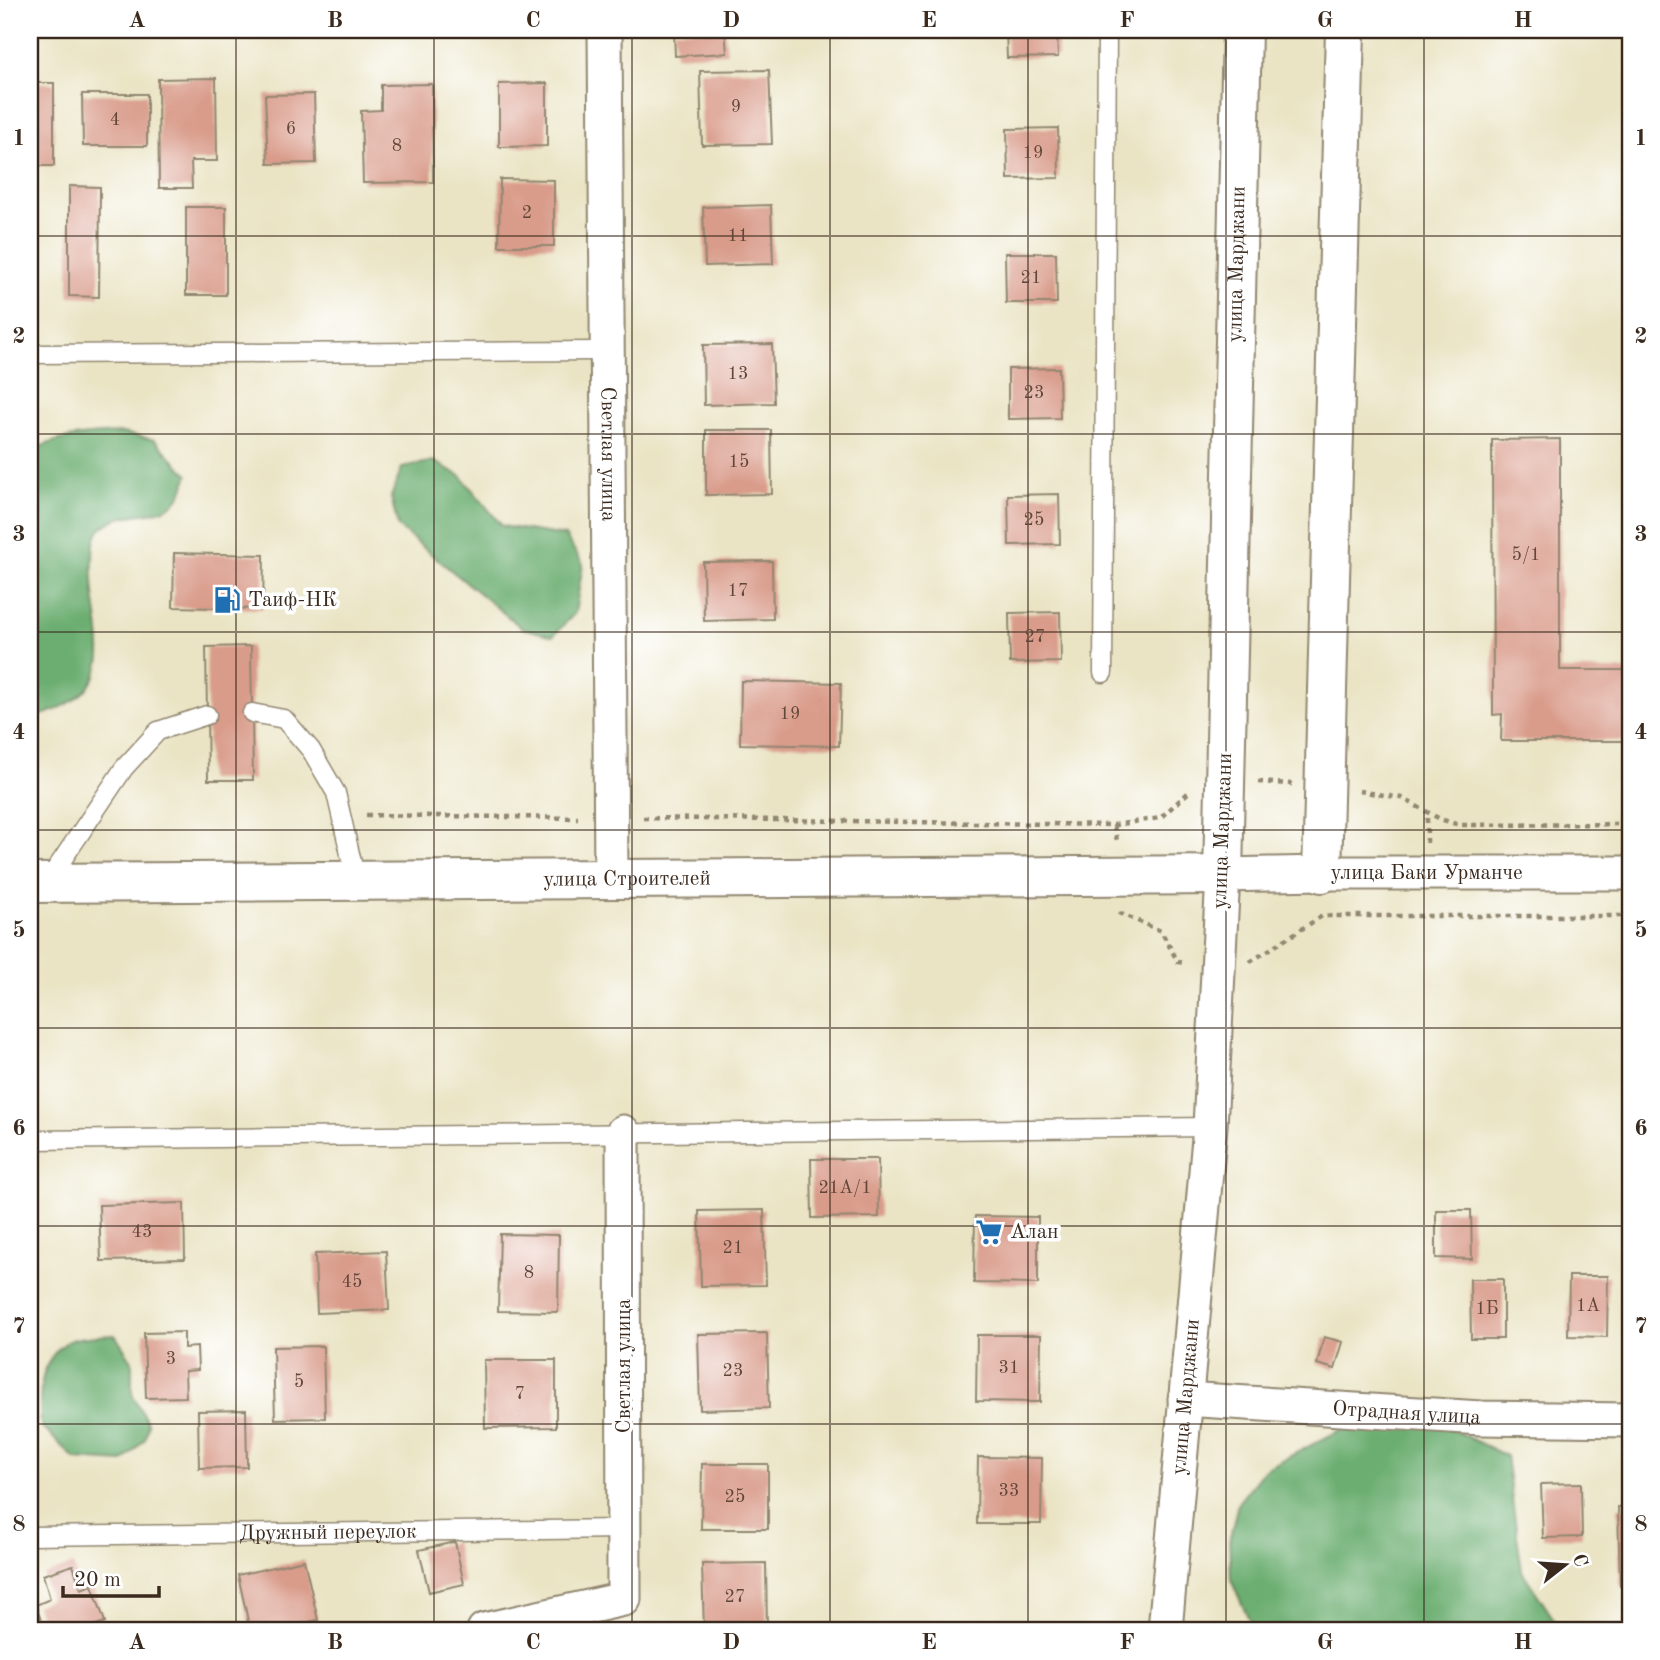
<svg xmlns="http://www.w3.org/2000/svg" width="1660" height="1660" viewBox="0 0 1660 1660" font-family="'Old Standard TT',serif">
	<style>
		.forest { fill: #6cae71; stroke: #546c48; stroke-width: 2 }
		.building { fill: #d99b8a }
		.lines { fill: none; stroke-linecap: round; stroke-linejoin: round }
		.lane-casing { stroke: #928771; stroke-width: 21 }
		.street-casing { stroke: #928771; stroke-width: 37 }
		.secondary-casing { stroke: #928771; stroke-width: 42 }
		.path { stroke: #928771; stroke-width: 4.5; stroke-dasharray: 5 5; stroke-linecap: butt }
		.lane { stroke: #fff; stroke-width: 18 }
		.street { stroke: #fff; stroke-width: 33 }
		.secondary { stroke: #fff; stroke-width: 38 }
		.grid { fill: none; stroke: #3b2a1e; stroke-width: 2; stroke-opacity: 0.55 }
		.labels { text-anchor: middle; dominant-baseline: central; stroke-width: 7; stroke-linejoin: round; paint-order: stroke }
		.number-label { font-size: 18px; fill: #624639 }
		.street-label { font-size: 21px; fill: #3b2a1e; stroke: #fff }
		.poi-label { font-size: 21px; fill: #3b2a1e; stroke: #fff; text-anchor: start }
		.neatline { fill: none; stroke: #3b2a1e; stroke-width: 2.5 }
		.grid-label { font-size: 23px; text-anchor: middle; font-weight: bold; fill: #3b2a1e }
	</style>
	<rect width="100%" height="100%" fill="#fff"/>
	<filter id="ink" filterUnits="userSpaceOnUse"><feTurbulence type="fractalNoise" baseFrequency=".0143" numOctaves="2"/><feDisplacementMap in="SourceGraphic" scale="14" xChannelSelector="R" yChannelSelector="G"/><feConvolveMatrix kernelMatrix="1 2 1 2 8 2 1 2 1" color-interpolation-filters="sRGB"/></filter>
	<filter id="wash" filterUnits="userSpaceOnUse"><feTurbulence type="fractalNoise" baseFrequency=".00686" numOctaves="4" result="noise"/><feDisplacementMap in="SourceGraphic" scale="28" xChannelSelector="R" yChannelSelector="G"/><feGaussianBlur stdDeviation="1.57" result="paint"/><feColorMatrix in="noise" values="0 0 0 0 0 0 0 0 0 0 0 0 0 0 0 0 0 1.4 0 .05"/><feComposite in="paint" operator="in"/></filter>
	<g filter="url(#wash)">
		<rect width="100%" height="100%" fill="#eae4c4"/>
		<g class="forest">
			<path d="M 122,433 L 155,440 L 188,475 C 185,482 183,493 178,499 C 159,524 108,504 95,539 C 93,546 93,554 93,560 C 90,593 102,626 100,656 C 98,693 62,711 30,718 L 30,452 C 58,435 90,435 122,433 Z"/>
			<path d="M 433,461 L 461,476 L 502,526 L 565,536 L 583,564 L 575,613 L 553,636 L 522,628 L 398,527 L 391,497 L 402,468 Z"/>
			<path d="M 115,1335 L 132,1361 L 132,1394 L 148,1424 L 145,1439 L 123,1462 L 75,1459 L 41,1426 C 39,1395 38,1361 67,1342 C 75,1336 104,1336 115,1335 Z"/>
			<path d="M 1441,1424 L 1506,1456 L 1522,1571 L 1561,1630 L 1254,1630 L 1231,1580 L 1229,1542 L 1238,1503 L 1265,1469 L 1346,1427 Z"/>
		</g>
		<g id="blocks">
			<g class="building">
				<path d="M 674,30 L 725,30 L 727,53 L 675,56 Z"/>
				<path d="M 1006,30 L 1057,30 L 1058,57 L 1007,58 Z"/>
				<path d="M 769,70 L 772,144 L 702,145 L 700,71 Z"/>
				<path d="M 216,78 L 217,161 L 191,161 L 192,188 L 159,188 L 158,79 Z"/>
				<rect x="30" y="83" width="24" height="83"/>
				<path d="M 547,83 L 547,146 L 499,147 L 499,84 Z"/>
				<path d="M 432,84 L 433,182 L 363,183 L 361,111 L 381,110 L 381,85 Z"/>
				<path d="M 82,94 L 147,94 L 147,146 L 83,146 Z"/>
				<path d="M 314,94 L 316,163 L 268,164 L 265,95 Z"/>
				<path d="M 1058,128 L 1059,178 L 1008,179 L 1007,129 Z"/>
				<path d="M 500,179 L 554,180 L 554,246 L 499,246 Z"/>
				<path d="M 69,186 L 100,187 L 99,297 L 69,296 Z"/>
				<path d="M 771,205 L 773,264 L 705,266 L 703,207 Z"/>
				<rect x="186" y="207" width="40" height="88"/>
				<path d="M 1005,253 L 1056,253 L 1057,303 L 1006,303 Z"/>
				<path d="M 772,344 L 774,403 L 704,405 L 703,345 Z"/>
				<path d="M 1059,368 L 1060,418 L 1008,419 L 1008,369 Z"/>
				<path d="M 706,430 L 771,430 L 772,494 L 706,495 Z"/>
				<path d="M 1560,439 L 1560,670 L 1630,670 L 1630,741 L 1501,741 L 1502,714 L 1493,715 L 1492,440 Z"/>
				<path d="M 1059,494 L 1060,544 L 1009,545 L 1008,495 Z"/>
				<path d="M 174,553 L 264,555 L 263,609 L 173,607 Z"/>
				<path d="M 772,561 L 773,619 L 704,621 L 703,562 Z"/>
				<path d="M 1060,612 L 1061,662 L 1010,663 L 1009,613 Z"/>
				<path d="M 251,646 L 253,780 L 208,780 L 206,647 Z"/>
				<path d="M 741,681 L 841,683 L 839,746 L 740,744 Z"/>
				<path d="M 811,1159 L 878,1159 L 879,1217 L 812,1218 Z"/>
				<path d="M 184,1203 L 185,1259 L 101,1261 L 99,1205 Z"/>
				<path d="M 764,1210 L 766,1285 L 701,1286 L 699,1211 Z"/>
				<path d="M 1436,1210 L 1471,1210 L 1472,1259 L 1436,1258 Z"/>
				<path d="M 975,1216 L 1038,1217 L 1038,1284 L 974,1283 Z"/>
				<path d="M 500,1234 L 559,1235 L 558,1312 L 498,1311 Z"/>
				<path d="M 386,1251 L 389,1310 L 317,1313 L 315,1254 Z"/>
				<path d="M 1569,1276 L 1608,1276 L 1607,1337 L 1568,1336 Z"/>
				<path d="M 1470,1279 L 1503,1279 L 1503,1339 L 1471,1339 Z"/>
				<path d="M 184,1332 L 184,1348 L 197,1347 L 198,1370 L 185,1371 L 186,1397 L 146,1398 L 144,1333 Z"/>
				<path d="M 767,1333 L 769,1408 L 700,1410 L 698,1334 Z"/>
				<path d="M 977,1335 L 1041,1335 L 1040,1402 L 976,1401 Z"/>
				<path d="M 1324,1337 L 1343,1342 L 1335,1369 L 1317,1364 Z"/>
				<path d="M 323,1346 L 325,1418 L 275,1419 L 273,1347 Z"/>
				<path d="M 484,1360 L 556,1360 L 556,1427 L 485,1428 Z"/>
				<path d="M 246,1410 L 247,1467 L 199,1468 L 198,1411 Z"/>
				<path d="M 978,1457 L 1042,1458 L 1041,1524 L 977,1524 Z"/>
				<path d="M 702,1464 L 768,1464 L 768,1529 L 701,1529 Z"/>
				<path d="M 1581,1483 L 1582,1537 L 1543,1538 L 1541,1484 Z"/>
				<path d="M 1630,1506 L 1630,1586 L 1620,1586 L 1618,1507 Z"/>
				<path d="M 455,1542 L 464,1584 L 429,1592 L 419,1550 Z"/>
				<path d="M 304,1560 L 318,1620 L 273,1630 L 250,1630 L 238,1575 Z"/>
				<path d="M 766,1563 L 767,1630 L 704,1630 L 702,1564 Z"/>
				<path d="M 73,1565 L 81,1589 L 92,1585 L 105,1622 L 81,1630 L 44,1630 L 36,1605 L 50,1599 L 43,1575 Z"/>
			</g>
		</g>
	</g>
	<g filter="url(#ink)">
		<use href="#blocks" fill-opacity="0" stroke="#928771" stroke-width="2"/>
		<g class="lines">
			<defs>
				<g id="lane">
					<path d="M 30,354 L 607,351"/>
					<path d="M 1103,673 L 1107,30"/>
					<path d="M 252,713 L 284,719 L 311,750 L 336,793 L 356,880"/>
					<path d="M 48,881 L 124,768 L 158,731 L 207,715"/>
					<path d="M 30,1140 L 1210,1127"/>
					<path id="s1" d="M 30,1536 L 625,1529"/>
				</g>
				<g id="street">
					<path id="s2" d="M 605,30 L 611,878"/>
					<path id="s3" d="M 1185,1399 L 1481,1418 L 1630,1420"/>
					<path d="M 484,1630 L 624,1599 L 623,1132"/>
					<path id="s4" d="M 1165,1630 L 1210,1127 L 1223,875 L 1322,873 L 1630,873"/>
				</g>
				<g id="secondary">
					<path d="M 1322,873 L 1345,30"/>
					<path id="s5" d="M 30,883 L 1223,875 L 1242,30"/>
				</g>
			</defs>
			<use href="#lane" class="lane-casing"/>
			<use href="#street" class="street-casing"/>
			<use href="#secondary" class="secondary-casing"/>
			<g class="path">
				<path d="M 1258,782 L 1292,784"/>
				<path d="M 1359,791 L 1402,798 L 1440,819 L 1459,825 L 1630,824"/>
				<path d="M 366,815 L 578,818"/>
				<path d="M 643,818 L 1114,825 L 1160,818 L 1190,791"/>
				<path d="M 1114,825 L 1117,841"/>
				<path d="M 1427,843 L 1427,812"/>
				<path d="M 1119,913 L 1161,931 L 1178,962 L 1186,963"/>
				<path d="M 1250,962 L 1322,916 L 1630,916"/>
			</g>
			<use href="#lane" class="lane"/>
			<use href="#street" class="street"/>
			<use href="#secondary" class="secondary"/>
		</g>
	</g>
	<path class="grid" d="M 236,30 L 236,1630M 434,30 L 434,1630M 632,30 L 632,1630M 830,30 L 830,1630M 1028,30 L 1028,1630M 1226,30 L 1226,1630M 1424,30 L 1424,1630M 30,236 L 1630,236M 30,434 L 1630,434M 30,632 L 1630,632M 30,830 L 1630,830M 30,1028 L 1630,1028M 30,1226 L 1630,1226M 30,1424 L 1630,1424"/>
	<defs>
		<symbol id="fuel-bare" viewBox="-9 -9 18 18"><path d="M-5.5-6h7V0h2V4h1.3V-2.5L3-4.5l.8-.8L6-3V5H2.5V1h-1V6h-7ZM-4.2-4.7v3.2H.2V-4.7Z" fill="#1f6fb2" stroke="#fff" stroke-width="2.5" paint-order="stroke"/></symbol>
		<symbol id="supermarket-bare" viewBox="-9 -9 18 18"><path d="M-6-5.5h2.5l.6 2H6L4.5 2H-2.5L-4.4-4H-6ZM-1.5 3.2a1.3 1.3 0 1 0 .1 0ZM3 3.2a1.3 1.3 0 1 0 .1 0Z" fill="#1f6fb2" stroke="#fff" stroke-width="2.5" paint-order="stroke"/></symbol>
	</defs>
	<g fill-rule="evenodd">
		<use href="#fuel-bare" x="208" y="581" width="38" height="38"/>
		<use href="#supermarket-bare" x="970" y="1213" width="38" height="38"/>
	</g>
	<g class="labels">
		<g class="number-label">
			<text x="736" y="107">9</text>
			<text x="115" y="120">4</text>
			<text x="291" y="129">6</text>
			<text x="397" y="146">8</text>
			<text x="1033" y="153">19</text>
			<text x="527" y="213">2</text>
			<text x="738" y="236">11</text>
			<text x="1031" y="278">21</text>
			<text x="738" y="374">13</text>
			<text x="1034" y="393">23</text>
			<text x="739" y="462">15</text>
			<text x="1034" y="520">25</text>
			<text x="1526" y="555">5/1</text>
			<text x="738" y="591">17</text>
			<text x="1035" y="637">27</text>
			<text x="790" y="714">19</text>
			<text x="845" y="1188">21А/1</text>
			<text x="142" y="1232">43</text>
			<text x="733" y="1248">21</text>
			<text x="529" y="1273">8</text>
			<text x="352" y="1282">45</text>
			<text x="1588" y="1306">1А</text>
			<text x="1487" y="1309">1Б</text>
			<text x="171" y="1359">3</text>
			<text x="1009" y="1368">31</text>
			<text x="733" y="1371">23</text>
			<text x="299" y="1382">5</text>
			<text x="520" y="1394">7</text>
			<text x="1009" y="1491">33</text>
			<text x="735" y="1497">25</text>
			<text x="735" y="1597">27</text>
		</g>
		<g class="street-label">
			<text stroke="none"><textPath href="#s5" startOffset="1804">улица Марджани</textPath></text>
			<text stroke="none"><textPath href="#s2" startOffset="424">Светлая улица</textPath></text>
			<text transform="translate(1223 831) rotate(-88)">улица Марджани</text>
			<text stroke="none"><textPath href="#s4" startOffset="961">улица Баки Урманче</textPath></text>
			<text stroke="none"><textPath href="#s5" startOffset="597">улица Строителей</textPath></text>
			<text transform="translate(624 1366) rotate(-90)">Светлая улица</text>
			<text stroke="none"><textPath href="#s4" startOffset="234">улица Марджани</textPath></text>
			<text stroke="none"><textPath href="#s3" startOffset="222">Отрадная улица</textPath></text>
			<text stroke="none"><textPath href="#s1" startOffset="298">Дружный переулок</textPath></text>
		</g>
		<g class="poi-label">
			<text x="248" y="600">Таиф-НК</text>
			<text x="1010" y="1232">Алан</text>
		</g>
	</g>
	<rect width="1660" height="1660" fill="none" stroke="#fff" stroke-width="77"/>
	<g transform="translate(1565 1565) rotate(73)" stroke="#ffffff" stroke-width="5" paint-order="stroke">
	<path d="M0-5L12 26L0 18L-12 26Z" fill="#3b2a1e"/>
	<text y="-10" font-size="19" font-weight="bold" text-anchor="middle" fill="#3b2a1e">С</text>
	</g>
	<path d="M63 1586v10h96v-10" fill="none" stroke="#3b2a1e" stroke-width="3.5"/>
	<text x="74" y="1586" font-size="21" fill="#3b2a1e" stroke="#ffffff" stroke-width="5" paint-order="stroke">20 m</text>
	<rect x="38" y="38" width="1584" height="1584" class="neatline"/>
	<g class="grid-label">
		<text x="137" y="27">A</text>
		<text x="335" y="27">B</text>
		<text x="533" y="27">C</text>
		<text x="731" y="27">D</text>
		<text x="929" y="27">E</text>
		<text x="1127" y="27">F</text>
		<text x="1325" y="27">G</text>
		<text x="1523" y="27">H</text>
		<text x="19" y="145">1</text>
		<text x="1641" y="145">1</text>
		<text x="19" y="343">2</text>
		<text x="1641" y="343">2</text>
		<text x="19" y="541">3</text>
		<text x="1641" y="541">3</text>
		<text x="19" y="739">4</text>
		<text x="1641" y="739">4</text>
		<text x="19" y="937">5</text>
		<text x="1641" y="937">5</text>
		<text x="19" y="1135">6</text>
		<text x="1641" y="1135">6</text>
		<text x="19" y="1333">7</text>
		<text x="1641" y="1333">7</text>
		<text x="19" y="1531">8</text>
		<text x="1641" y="1531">8</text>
		<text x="137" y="1649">A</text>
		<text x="335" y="1649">B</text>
		<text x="533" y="1649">C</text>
		<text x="731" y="1649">D</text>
		<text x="929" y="1649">E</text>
		<text x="1127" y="1649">F</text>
		<text x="1325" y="1649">G</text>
		<text x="1523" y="1649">H</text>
	</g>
</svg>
